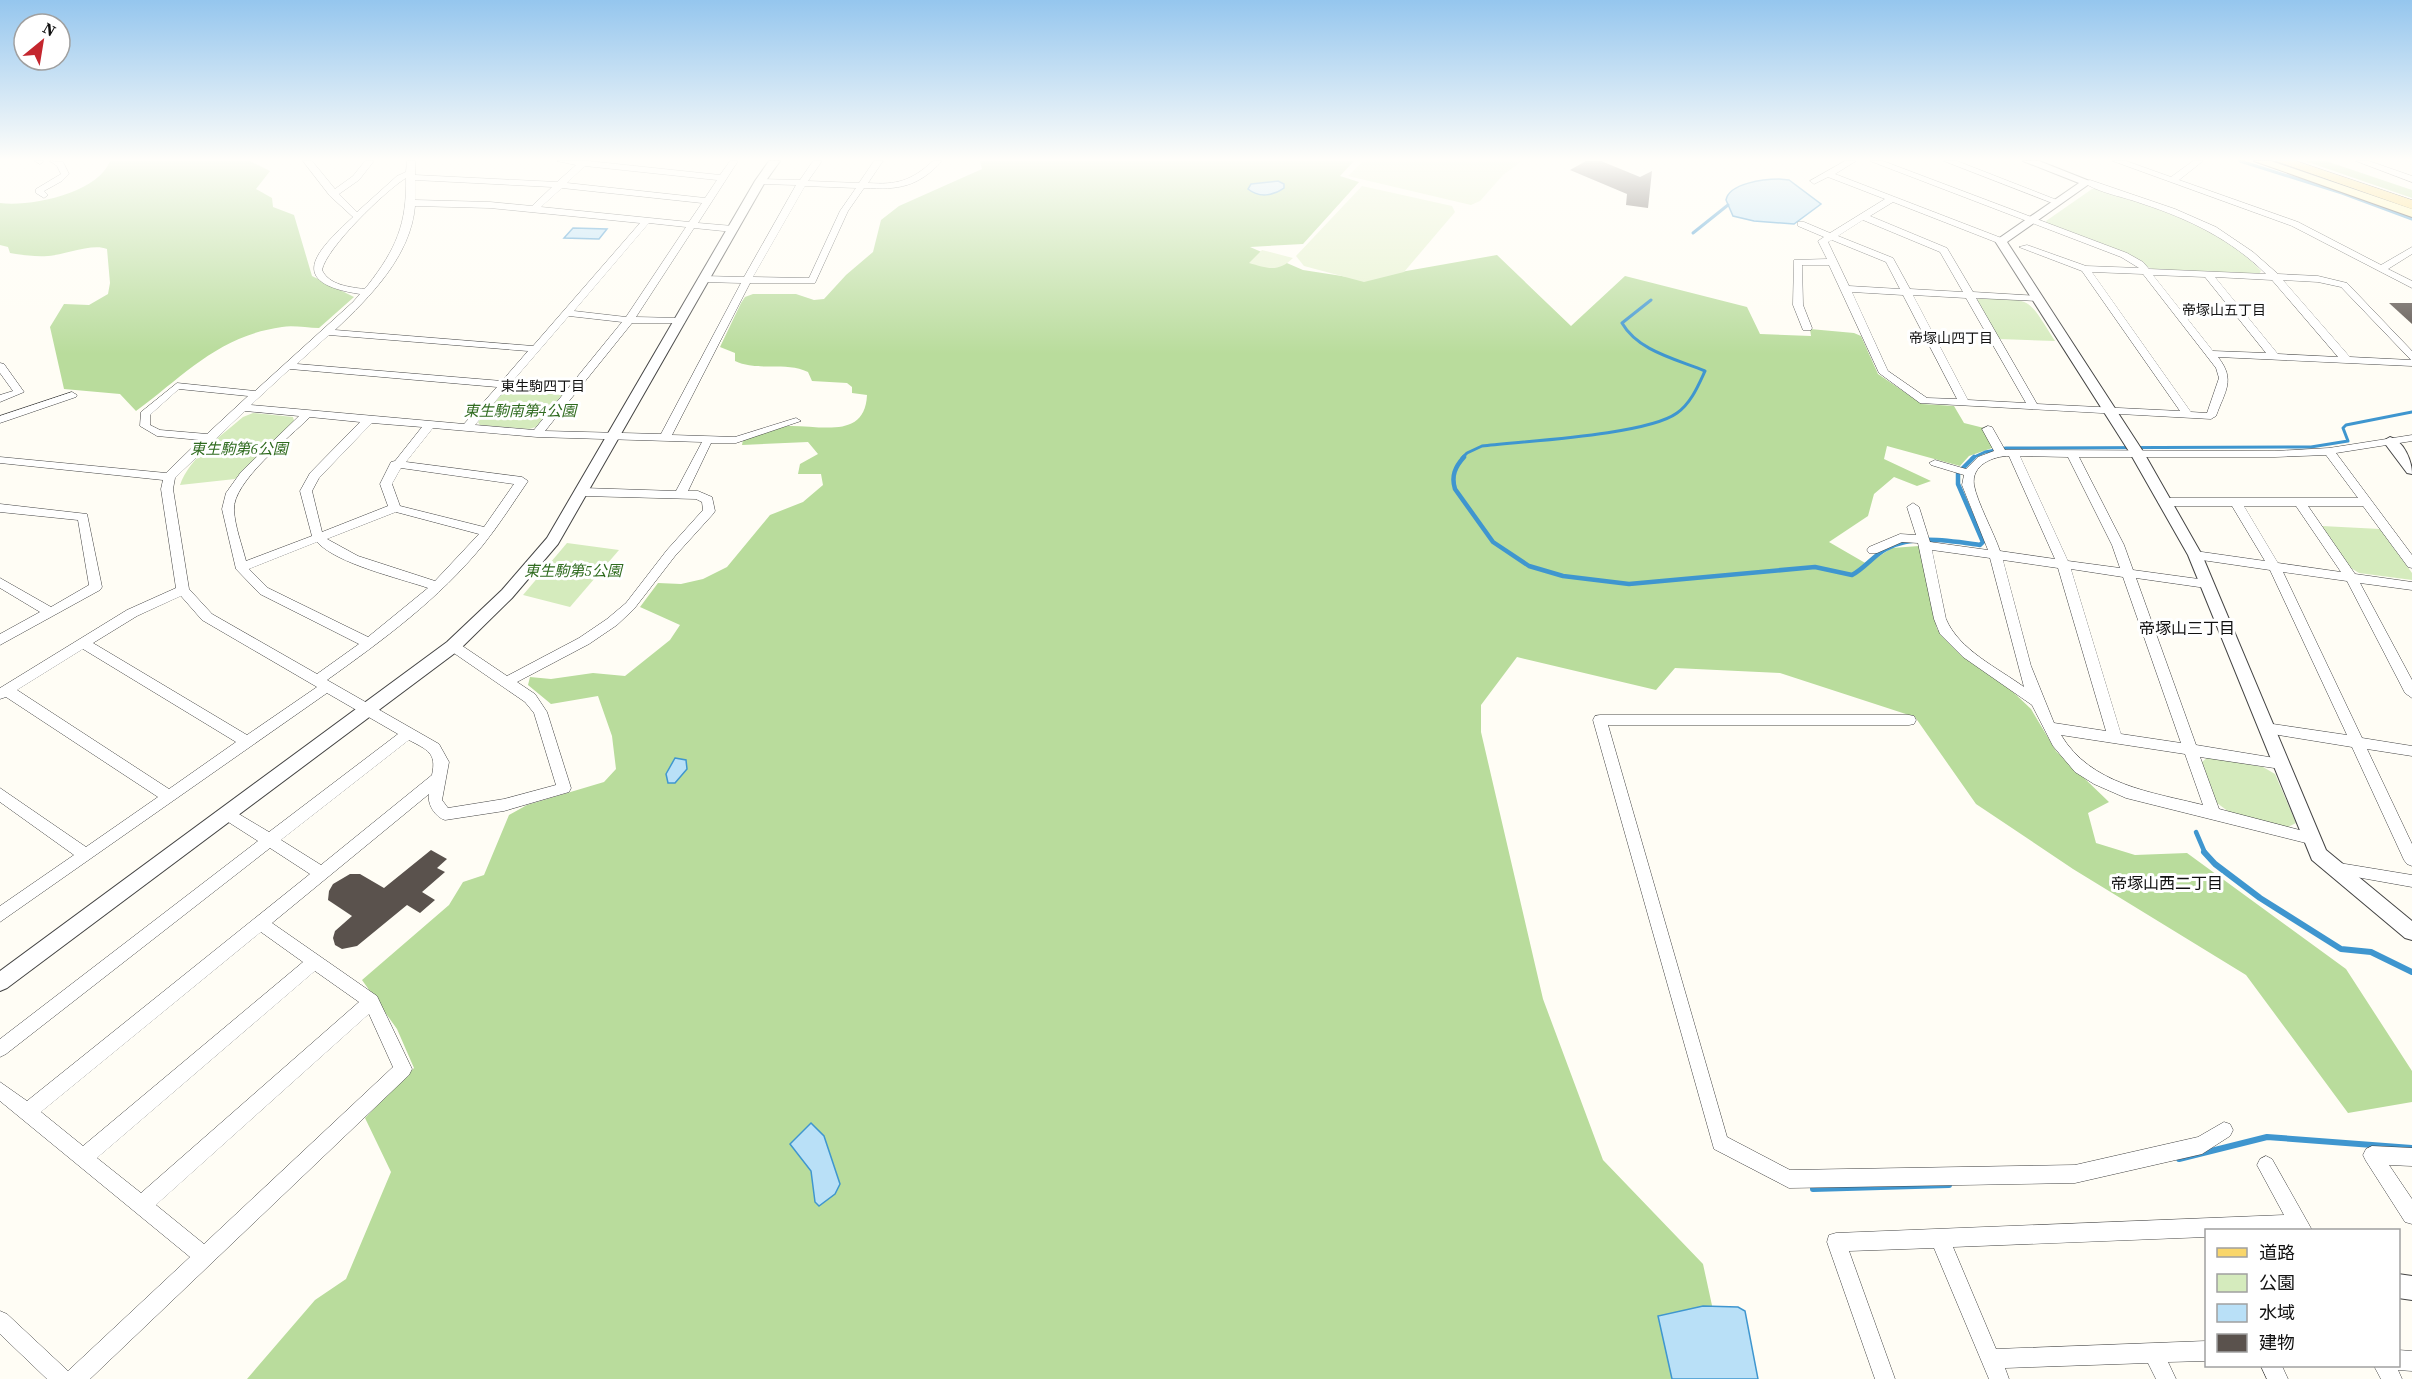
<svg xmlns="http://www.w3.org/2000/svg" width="2412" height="1379" viewBox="0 0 2412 1379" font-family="'Source Serif 4','Noto Sans JP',serif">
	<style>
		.green { fill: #d5ebbd }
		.forest { fill: #b9dc9c }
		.pitch { fill: #e6f2cf }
		.water { fill: #b9e0f7; stroke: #3f96cf; stroke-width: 1.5 }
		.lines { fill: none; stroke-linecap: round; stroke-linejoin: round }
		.stream-far2 { stroke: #3f96cf; stroke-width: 3 }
		.stream-far1 { stroke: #3f96cf; stroke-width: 4.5 }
		.stream { stroke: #3f96cf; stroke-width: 6 }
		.building { fill: #5a524d }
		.minor-casing { stroke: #444; stroke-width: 1 }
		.tertiary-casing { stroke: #444; stroke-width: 2 }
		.secondary-casing { stroke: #333; stroke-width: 2 }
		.primary-casing { stroke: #222; stroke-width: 1 }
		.minor { fill: #fff; fill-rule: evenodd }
		.tertiary { fill: #fff; fill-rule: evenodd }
		.secondary { fill: #fff6b0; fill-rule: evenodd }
		.primary { fill: #f9d66b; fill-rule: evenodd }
		.labels { text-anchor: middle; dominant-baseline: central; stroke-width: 6; stroke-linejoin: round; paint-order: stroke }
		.far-neighbourhood-label { font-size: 14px; fill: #111; stroke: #fff }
		.park-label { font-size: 15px; font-style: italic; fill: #2f6b1f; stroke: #fff }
		.neighbourhood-label { font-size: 16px; fill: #111; stroke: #fff }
	</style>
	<rect width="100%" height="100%" fill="#fffdf5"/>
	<g class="green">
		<path d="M 2092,189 L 2098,189 C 2156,209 2219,225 2261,271 L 2259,274 L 2155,270 L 2049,225 L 2046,221 Z"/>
		<path d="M 1981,298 C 2034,300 2026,296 2055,341 L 1999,339 L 1977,300 Z"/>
		<path d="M 505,390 L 562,395 L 536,427 L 529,429 L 480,425 L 478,422 Z"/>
		<path d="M 253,413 L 293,417 L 294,421 L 235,479 L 180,485 C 190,457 221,436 243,417 Z"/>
		<path d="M 2322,526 L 2380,529 L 2412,573 L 2412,580 L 2359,573 L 2351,568 Z"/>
		<path d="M 567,543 L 619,550 L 570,607 L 523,595 Z"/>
		<path d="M 2208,757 L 2263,767 L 2275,774 L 2296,823 L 2288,827 L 2229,812 L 2217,803 L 2202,762 Z"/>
	</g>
	<g class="forest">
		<path d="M 110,161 L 250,161 L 270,171 L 256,189 L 272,198 L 273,207 L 294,215 L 312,276 L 354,297 L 319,328 C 307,328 293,325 282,327 C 218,336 185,375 136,411 L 120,394 L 64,389 L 50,327 L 64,304 L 89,305 L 108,294 L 110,283 L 107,249 C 92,243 65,255 48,256 C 35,257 23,255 10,253 L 8,247 L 0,245 L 0,203 C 31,207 98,193 110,161 Z"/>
		<path d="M 980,161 L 1354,161 L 1340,176 L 1359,182 L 1303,244 L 1250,247 L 1303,270 L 1361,279 L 1497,255 L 1571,326 L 1625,276 L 1747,307 L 1760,334 L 1811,336 L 1810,329 L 1854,333 L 1861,336 L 1878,374 L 1922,404 L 1954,406 L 1964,423 L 1984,428 L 1995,447 L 1969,456 L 1960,466 L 1887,446 L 1884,459 L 1931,481 L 1917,486 L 1894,477 L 1874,494 L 1868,516 L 1829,542 L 1867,564 L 1892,548 L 1919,546 L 1937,629 L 1962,655 L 2011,690 L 2031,709 L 2056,751 L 2109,802 L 2088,813 L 2096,843 L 2135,855 L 2187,853 L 2346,969 L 2412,1071 L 2412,1102 L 2348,1113 L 2246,975 L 2073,869 L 1976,804 L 1915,717 L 1780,673 L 1675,668 L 1656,690 L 1517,657 L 1481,705 L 1481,732 L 1543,999 L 1603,1160 L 1703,1264 L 1728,1379 L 247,1379 L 315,1300 L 346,1279 L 391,1172 L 365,1118 L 414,1068 L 397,1029 L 362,980 L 449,905 L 463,882 L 484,875 L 509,815 L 527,805 L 604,782 L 616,769 L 612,736 L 598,696 L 551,704 L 528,685 L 530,677 L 551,679 L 593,673 L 625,676 L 670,640 L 680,625 L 640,607 L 658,583 L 681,584 L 703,579 L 727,567 L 770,515 L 803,502 L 823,485 L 821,474 L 798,474 L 800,464 L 818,454 L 808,442 L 742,445 L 743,440 C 757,435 774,427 788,426 C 820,425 865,440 867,395 L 852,393 L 852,387 L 847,383 L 812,381 L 808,372 C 785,361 758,372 735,361 L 735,353 L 720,347 L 741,303 L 745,297 L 753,294 L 796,294 L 814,300 L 824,299 L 846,275 L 873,252 L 881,220 L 899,206 L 982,169 Z"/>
		<path d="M 2305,161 L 2326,161 L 2412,190 L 2412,198 Z"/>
	</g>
	<g class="pitch">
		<path d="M 1363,161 L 1522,161 L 1503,175 L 1480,201 L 1471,205 L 1348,176 Z"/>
		<path d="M 1362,186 L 1452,206 L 1455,212 L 1404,272 L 1364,282 L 1304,266 L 1296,256 Z"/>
		<path d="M 1262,250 L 1293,258 C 1278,273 1267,268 1249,263 Z"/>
	</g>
	<g class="water">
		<path d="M 1779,179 L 1789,180 L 1821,204 L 1794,224 L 1754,221 L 1733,216 L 1726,200 C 1729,183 1765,179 1779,179 Z"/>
		<path d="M 1278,181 L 1284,184 L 1284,188 C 1273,196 1259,198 1248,189 L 1251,184 Z"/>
		<path d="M 573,228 L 607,229 L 599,239 L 564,238 Z"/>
		<path d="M 675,758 L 686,760 L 687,769 L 675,783 L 668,783 L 666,774 Z"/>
		<path d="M 811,1123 L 824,1136 L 840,1184 L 835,1194 L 819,1206 L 815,1202 L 811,1171 L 790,1144 Z"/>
		<path d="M 1703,1306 L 1738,1307 L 1745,1311 L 1758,1379 L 1672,1379 L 1658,1316 Z"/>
	</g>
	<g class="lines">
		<g class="stream-far2">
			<path d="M 2240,161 L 2342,193 L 2412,219"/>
			<path d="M 1693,233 L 1728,205"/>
			<path d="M 1462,458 L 1467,453 L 1482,446 C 1525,441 1647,435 1677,413 C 1691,403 1698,386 1705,371 C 1676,359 1638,351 1622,323 L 1651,300"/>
			<path d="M 1972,458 L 1985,452 L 2006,448 L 2311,447 L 2348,441 L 2343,428 L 2346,425 L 2412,412"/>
		</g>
		<g class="stream-far1">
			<path d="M 1464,457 C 1455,467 1451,476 1455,489 L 1493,542 L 1529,566 L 1563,576 L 1629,584 L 1815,567 L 1852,575 C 1865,568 1873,556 1886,549 C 1913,534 1951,541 1980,545 L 1983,542 L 1958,484 L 1958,473 L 1974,457"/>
			<path d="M 2196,832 L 2205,853"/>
		</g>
		<g class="stream">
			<path d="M 2204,852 L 2215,864 L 2260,898 L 2341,949 L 2371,952 L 2412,972"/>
			<path d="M 2179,1159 L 2267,1137 L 2412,1148"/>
			<path d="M 1813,1189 L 1949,1185"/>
		</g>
	</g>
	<g class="building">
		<path d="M 1586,161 L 1601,161 L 1640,177 L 1652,171 L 1648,208 L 1626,205 L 1627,194 L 1570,170 Z"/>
		<path d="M 2389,303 L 2412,303 L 2412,324 Z"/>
		<path d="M 431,850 L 447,859 L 437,868 L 445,872 L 422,892 L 435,900 L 420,913 L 407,905 L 357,946 L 342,949 L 335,945 L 333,938 L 335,931 L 352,916 L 328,900 L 329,891 L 333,884 L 350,874 L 360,874 L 384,888 Z"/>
	</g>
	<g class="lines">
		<defs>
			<g id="minor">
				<path d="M 35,161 L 44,161 L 40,164 Z"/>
				<path d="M 50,161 L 63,162 L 69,174 L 62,181 L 44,191 L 48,195 L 44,198 L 36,193 L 36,189 L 61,174 L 57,166 Z"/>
				<path d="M 303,161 L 312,161 L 335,189 L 353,176 L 365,161 L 374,161 L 359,180 L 339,194 L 357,212 L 397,176 L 406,172 L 407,161 L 415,161 L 415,175 L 557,182 L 576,165 L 557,161 L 588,161 L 720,175 L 730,161 L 738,161 L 698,223 L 733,226 L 738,229 L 733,232 L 694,228 L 636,317 L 680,318 L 685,321 L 684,323 L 632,323 L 545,431 L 661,434 L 741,283 L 703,282 L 698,279 L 703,276 L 744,277 L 796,185 L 760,184 L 756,181 L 757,179 L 800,180 L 813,161 L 822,161 L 808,181 L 859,183 L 874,161 L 883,161 L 868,183 C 897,185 911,181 933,161 L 942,161 C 918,187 899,190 864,188 L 848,211 L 815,283 L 750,283 L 672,435 L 735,437 L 796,418 L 801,421 L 736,443 L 711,443 L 688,491 L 698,491 L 712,497 L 715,511 L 713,514 L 675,556 L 634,609 L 617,625 L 589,644 L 517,682 L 535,694 L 547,712 L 571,788 L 569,792 L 504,811 L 445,820 C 435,817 427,804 429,794 L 272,923 L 377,996 L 412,1069 L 409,1075 L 90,1379 L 47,1379 L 0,1334 L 0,1311 L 7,1314 L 68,1371 L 190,1257 L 0,1101 L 0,1082 L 27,1101 L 310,874 L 270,848 L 6,1054 L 0,1057 L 0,1039 L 258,841 L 222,818 L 220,814 L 222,810 L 227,808 L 232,810 L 269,832 L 398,734 L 327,693 L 0,922 L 0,906 L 74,855 L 0,802 L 0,788 L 86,847 L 158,797 L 6,697 L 0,699 L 0,688 L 127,610 L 176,588 L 161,489 L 163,480 L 0,463 L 0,457 L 166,473 L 200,440 L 157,436 L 140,426 L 141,412 L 177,383 L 255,391 L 353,302 L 360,294 C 286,283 315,252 353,217 L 330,196 ZM 585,166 L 717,180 L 705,198 L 567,183 ZM 406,178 C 407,224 396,249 368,285 L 364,289 C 349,287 329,285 322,270 C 326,248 386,190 406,178 ZM 415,180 L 552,187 L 532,206 L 490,202 L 415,200 ZM 805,186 L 856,188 L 840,211 L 809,278 L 753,277 ZM 562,188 L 702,203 L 689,222 L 541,207 ZM 415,206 L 490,208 L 640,223 L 533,346 L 335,330 C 370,297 411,256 415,206 ZM 649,223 L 686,227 L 626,317 L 574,311 ZM 569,316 L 622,322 L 534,430 L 475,425 ZM 329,335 L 528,351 L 502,381 L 297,364 ZM 290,369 L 497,387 L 464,424 L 251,405 ZM 179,389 L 248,396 L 207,434 L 160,430 L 150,425 L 150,415 ZM 245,411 L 299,416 L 241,472 L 226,493 L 222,509 L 236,569 L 260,594 L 359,644 L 317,674 L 212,614 L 189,589 L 173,489 L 175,478 ZM 310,417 L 360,422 L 310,473 L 300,491 L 312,536 L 246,561 C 242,545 235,527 234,510 C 232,482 290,437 310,417 ZM 372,423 L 422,427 L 395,461 L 391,462 L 380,484 L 388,506 L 322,532 L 312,491 L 319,478 ZM 433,428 L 537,437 L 702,442 L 676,491 L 583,488 L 577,492 L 583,496 L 696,499 L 702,502 L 703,510 L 667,550 L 626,603 L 607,619 L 579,638 L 507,676 L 458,643 L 448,643 L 446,646 L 448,649 L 525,702 L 534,713 L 556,785 L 504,799 L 448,808 L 442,800 L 449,762 L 439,744 L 327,680 C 383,640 439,599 483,545 C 499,525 513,503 528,481 L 522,477 L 406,462 ZM 401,468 L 514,484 L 484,527 L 400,506 L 392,484 ZM 396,512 L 479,534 L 435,581 L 358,556 L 327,539 ZM 317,542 C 337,564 399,578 428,588 L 368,637 L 268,588 L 249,569 ZM 181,596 L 202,620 L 317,687 L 247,735 L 93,643 L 137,616 ZM 83,649 L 236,742 L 169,789 L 17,690 ZM 409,740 C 427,750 437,752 432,775 L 321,865 L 281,840 ZM 261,932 L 303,962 L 83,1146 L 41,1112 ZM 315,971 L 359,1002 L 141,1193 L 97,1158 ZM 369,1014 L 393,1067 L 204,1244 L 156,1205 Z"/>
				<path d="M 1845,161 L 1856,161 L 1835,174 L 2004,239 L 2004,243 L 1998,243 L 1893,202 L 1870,216 L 1947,248 L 1973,292 L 2040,296 L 2042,298 L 2037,301 L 1976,298 L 2037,404 L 2180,411 L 2082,271 L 2019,247 L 2027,245 L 2086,266 L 2139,268 L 2121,257 L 1870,161 L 1883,161 L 2127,253 L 2143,262 L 2149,269 L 2266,274 C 2232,240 2189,219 2143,204 C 2125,197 2098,193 2083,182 L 2090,180 L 2175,209 L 2216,227 L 2253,252 L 2278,274 L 2318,276 L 2347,283 L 2412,351 L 2412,366 L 2218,357 C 2236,380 2225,391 2216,416 L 2211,419 L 1920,403 L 1879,373 L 1829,265 L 1802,265 L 1803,305 L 1812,328 L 1811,330 L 1803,330 L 1793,305 L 1794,260 L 1827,259 L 1818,241 L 1824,237 L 1798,226 L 1798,222 L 1804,222 L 1830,233 L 1885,199 L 1828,177 L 1814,184 L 1810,181 ZM 1863,220 L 1940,252 L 1963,292 L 1910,289 L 1893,258 L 1838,236 ZM 1832,240 L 1886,262 L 1900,289 L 1849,286 L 1828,242 ZM 2092,272 L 2143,274 L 2216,368 L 2219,378 L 2207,413 L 2191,412 ZM 2153,275 L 2205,277 L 2266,353 L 2213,351 ZM 2215,277 L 2272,280 L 2338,357 L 2278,354 ZM 2283,280 L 2318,282 L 2341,287 L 2411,360 L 2350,357 ZM 1852,292 L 1903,295 L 1957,399 L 1927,398 L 1888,371 ZM 1913,295 L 1966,298 L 2026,403 L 1968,400 Z"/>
				<path d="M 1944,161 L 1957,161 L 2062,202 L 2055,204 Z"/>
				<path d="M 2113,161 L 2126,161 L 2171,177 L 2193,161 L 2203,161 L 2179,180 L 2298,222 L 2381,265 L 2412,247 L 2412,254 L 2388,269 L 2412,281 L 2412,288 L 2292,226 Z"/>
				<path d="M 2356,161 L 2369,161 L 2412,176 L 2412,182 Z"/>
				<path d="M 0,363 L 4,364 L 24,392 L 0,402 L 0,395 L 13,391 L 0,373 Z"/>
				<path d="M 72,392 L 77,395 L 76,397 L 0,423 L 0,416 Z"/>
				<path d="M 1988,426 L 1992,427 L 2005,450 L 2275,451 L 2329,448 L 2412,435 L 2412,441 L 2336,453 L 2412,555 L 2412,568 L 2408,567 L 2363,506 L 2308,506 L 2355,574 L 2412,582 L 2412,590 L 2360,583 L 2412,680 L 2412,698 L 2405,693 L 2347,581 L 2283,572 L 2362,738 L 2412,746 L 2412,756 L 2367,749 L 2412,844 L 2412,866 L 2407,864 L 2404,860 L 2352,747 L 2266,733 L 2261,732 L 2259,728 L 2261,724 L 2266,723 L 2347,735 L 2270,570 L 2195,559 L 2189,555 L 2195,551 L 2265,561 L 2232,506 L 2164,506 L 2158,502 L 2164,498 L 2358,498 L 2326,455 L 2275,457 L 2079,457 L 2124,545 L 2133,570 L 2206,580 L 2212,584 L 2206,588 L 2136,578 L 2196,745 L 2281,759 L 2286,760 L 2288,764 L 2286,768 L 2281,769 L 2200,757 L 2219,809 L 2315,834 L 2317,838 L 2315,842 L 2310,844 L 2126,798 L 2094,784 L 2075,772 L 2053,746 L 2032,705 L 1963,657 L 1940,634 L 1934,619 L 1918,543 L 1902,542 L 1877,553 L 1869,553 L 1867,550 L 1869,547 L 1900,534 L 1916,535 L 1907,507 L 1913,503 L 1919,507 L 1930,542 L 1988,550 L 1962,485 L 1964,475 L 1931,465 L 1929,463 L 1935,460 L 1966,469 L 1978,457 L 1994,451 L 1982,429 ZM 2009,456 L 2055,559 L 2000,551 C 1994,533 1977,502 1974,485 C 1971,465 1993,456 2009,456 ZM 2020,456 L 2068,457 L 2112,545 L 2120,568 L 2068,561 ZM 2244,506 L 2296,506 L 2341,572 L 2278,563 ZM 1932,550 L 1990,558 L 2024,687 C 1998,668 1959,650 1946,619 ZM 2003,560 L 2058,568 L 2106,731 L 2054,723 L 2031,666 ZM 2071,569 L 2123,577 L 2181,743 L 2121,734 ZM 2061,735 L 2185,754 L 2203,805 C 2151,792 2091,785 2061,735 Z"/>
				<path d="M 0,504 L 87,514 L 102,587 L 100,590 L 0,645 L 0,634 L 40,612 L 0,588 L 0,578 L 51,607 L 89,585 L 78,520 L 0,512 Z"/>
				<path d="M 1600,715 L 1909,715 L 1914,716 L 1916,720 L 1914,724 L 1909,725 L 1608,725 L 1727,1137 L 1790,1170 L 2075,1165 L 2198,1137 L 2224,1122 L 2230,1124 L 2233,1130 L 2230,1136 L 2202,1154 L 2075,1183 L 1789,1188 L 1714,1149 L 1593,720 L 1595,716 Z"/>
				<path d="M 2333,862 L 2412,875 L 2412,887 L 2328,872 L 2325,868 L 2328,864 Z"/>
				<path d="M 2372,1146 L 2412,1148 L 2412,1166 L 2389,1165 L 2412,1199 L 2412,1224 L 2405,1222 L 2366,1161 L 2363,1155 L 2366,1149 Z"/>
				<path d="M 2266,1156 L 2272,1159 L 2312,1230 L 2206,1230 L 2206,1237 L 1953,1247 L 1996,1349 L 2206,1341 L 2206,1361 L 2168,1362 L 2176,1379 L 2156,1379 L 2148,1363 L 2005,1368 L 2009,1379 L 1989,1379 L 1934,1248 L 1849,1251 L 1895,1379 L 1875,1379 L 1827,1242 L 1829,1235 L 1836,1233 L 2284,1215 L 2257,1165 L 2260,1159 Z"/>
				<path d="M 2398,1350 L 2412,1351 L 2412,1371 L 2398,1370 L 2402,1379 L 2381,1379 L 2374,1366 L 2398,1366 Z"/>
				<path d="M 2261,1366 L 2282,1366 L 2288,1379 L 2267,1379 Z"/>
			</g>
			<g id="tertiary">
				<path d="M 769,161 L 780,161 L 765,182 L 558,544 L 512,598 L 459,650 L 7,988 L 0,991 L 0,971 L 447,642 L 502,590 L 547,538 L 755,181 Z"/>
				<path d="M 2023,161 L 2039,161 L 2092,182 L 2007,242 L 2144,453 L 2202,555 L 2326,850 L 2412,921 L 2412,940 L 2405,938 L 2312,860 L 2188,555 L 2130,453 L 1995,241 L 2079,183 Z"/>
				<path d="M 2390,437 C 2404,441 2412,461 2412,474 L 2407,473 L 2383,441 Z"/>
				<path d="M 2398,1274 L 2412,1276 L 2412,1300 L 2398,1298 Z"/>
			</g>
			<path id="secondary" d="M 2254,161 L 2271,161 L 2412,209 L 2412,217 Z"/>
			<path id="primary" d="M 2276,161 L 2296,161 L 2412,200 L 2412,209 Z"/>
		</defs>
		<use href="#minor" class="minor-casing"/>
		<use href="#tertiary" class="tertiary-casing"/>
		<use href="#secondary" class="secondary-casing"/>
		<use href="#primary" class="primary-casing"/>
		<use href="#minor" class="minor"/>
		<use href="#tertiary" class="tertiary"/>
		<use href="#secondary" class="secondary"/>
		<use href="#primary" class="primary"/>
	</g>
	<linearGradient id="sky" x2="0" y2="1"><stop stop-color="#95c6ee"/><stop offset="0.45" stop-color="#fffefa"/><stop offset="1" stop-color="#fffefa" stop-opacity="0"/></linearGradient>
	<rect width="2412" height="354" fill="url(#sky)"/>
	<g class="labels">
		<g class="far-neighbourhood-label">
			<text x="2224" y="310">帝塚山五丁目</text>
			<text x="1951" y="338">帝塚山四丁目</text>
			<text x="543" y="386">東生駒四丁目</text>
		</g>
		<g class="park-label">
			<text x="520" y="410">東生駒南第4公園</text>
			<text x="239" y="448">東生駒第6公園</text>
			<text x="573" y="570">東生駒第5公園</text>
		</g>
		<g class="neighbourhood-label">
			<text x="2187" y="628">帝塚山三丁目</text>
			<text x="2167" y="883">帝塚山西二丁目</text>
		</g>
	</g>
	<rect x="2205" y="1229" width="195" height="138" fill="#ffffff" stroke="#a0a0a0" stroke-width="1.5"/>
	<rect x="2217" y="1248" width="30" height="9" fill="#f9d66b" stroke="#a0a0a0" stroke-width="1.5"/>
	<text x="2259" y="1259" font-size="18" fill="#111111">道路</text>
	<rect x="2217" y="1274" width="30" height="18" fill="#d5ebbd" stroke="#a0a0a0" stroke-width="1.5"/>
	<text x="2259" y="1289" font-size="18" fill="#111111">公園</text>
	<rect x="2217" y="1304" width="30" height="18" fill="#b9e0f7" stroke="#a0a0a0" stroke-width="1.5"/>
	<text x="2259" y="1319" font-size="18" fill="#111111">水域</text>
	<rect x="2217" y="1334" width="30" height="18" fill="#5a524d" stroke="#a0a0a0" stroke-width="1.5"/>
	<text x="2259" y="1349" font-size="18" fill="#111111">建物</text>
	<g transform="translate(42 42) rotate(30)"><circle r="28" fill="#ffffff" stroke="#a0a0a0" stroke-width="1.5"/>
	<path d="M0-4.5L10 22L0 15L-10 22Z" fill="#c4262e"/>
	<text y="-9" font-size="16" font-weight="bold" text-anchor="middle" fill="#111111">N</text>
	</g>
</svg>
